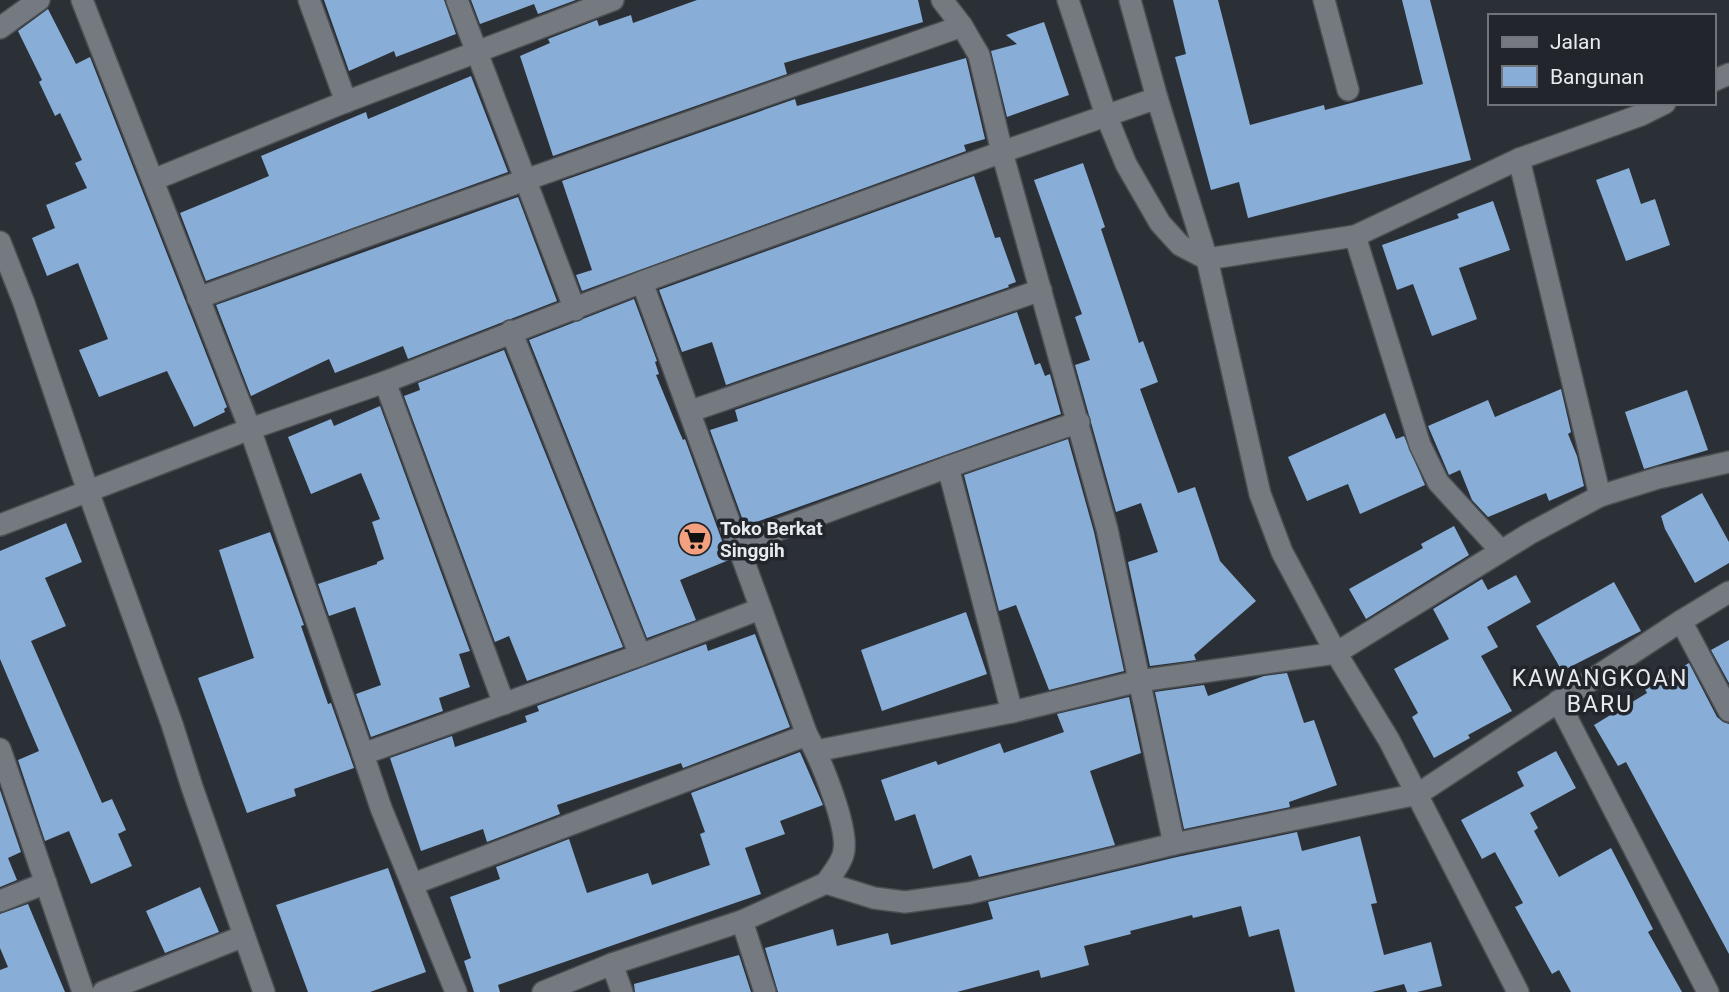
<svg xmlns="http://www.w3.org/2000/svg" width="1729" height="992" viewBox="0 0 1729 992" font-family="Roboto,sans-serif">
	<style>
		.building { fill: #88aed7 }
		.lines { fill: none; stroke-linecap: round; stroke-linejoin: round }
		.minor-casing { stroke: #4b4f53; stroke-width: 24 }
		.minor { stroke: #747a80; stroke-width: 21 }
		.labels { text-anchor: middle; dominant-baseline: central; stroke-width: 7; stroke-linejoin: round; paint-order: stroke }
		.poi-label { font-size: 19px; font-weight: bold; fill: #e7eaee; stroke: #22262c; text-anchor: start }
		.quarter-label { font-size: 23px; letter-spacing: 2px; fill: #e7eaee; stroke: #22262c }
	</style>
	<rect width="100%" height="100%" fill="#2b3036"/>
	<g class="building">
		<path d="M 324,0 L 444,0 L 456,34 L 396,57 L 394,51 L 349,71 Z"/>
		<path d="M 471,0 L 576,0 L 538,14 L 534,4 L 480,24 Z"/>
		<path d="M 697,0 L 918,0 L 923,22 L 784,63 L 787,74 L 553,156 L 520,56 L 550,43 L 548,39 L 597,20 L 599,26 L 631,15 L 633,23 Z"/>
		<path d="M 1173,0 L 1218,0 L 1250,125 L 1324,105 L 1325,110 L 1423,84 L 1402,0 L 1430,0 L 1471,160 L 1248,218 L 1239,182 L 1211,190 L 1175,57 L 1186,54 Z"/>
		<path d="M 48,9 L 76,64 L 90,57 L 227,407 L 224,409 L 225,412 L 194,427 L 167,371 L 99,397 L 79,350 L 108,339 L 78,263 L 47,276 L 32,238 L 55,228 L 46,205 L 87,188 L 75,163 L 82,160 L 60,113 L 55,116 L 39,82 L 42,80 L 18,31 Z"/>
		<path d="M 1044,22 L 1069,95 L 1007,117 L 991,51 L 1017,44 L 1006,35 Z"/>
		<path d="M 966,58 L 985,139 L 964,145 L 966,151 L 582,291 L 576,275 L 592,270 L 562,181 L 795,99 L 797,106 Z"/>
		<path d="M 471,76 L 508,172 L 206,281 L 180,213 L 269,176 L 261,156 L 366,112 L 368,119 Z"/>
		<path d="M 1083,163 L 1105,227 L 1101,229 L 1139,343 L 1143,341 L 1158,382 L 1140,389 L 1178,493 L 1195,487 L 1220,561 L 1256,601 L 1194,655 L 1196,660 L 1150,666 L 1128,562 L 1158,552 L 1141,503 L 1116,512 L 1075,365 L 1090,360 L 1075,317 L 1082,314 L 1034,180 Z"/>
		<path d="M 1629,168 L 1641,204 L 1655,199 L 1670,245 L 1626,261 L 1596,180 Z"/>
		<path d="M 974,176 L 995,238 L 1000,237 L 1016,282 L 1008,285 L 1009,287 L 726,385 L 712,342 L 682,352 L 659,290 Z"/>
		<path d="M 518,197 L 557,301 L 408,359 L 403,346 L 335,373 L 329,359 L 251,396 L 216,305 Z"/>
		<path d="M 1493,201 L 1510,250 L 1459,268 L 1477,319 L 1432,336 L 1413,284 L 1397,290 L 1382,245 L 1459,218 L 1457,214 Z"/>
		<path d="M 634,299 L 657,361 L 655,362 L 659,374 L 656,375 L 679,431 L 683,440 L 685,439 L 729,560 L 680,580 L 696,620 L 647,638 L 529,340 Z"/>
		<path d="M 1017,312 L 1035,365 L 1040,363 L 1045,376 L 1050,374 L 1061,414 L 745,526 L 710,430 L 738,421 L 735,410 Z"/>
		<path d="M 504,350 L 623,647 L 527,681 L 509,636 L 495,642 L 404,396 L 420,390 L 418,383 Z"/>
		<path d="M 1561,389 L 1571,432 L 1568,434 L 1577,456 L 1584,486 L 1549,501 L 1546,493 L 1488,517 L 1472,500 L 1460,470 L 1449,475 L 1428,426 L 1488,400 L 1495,417 Z"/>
		<path d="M 1687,390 L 1708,450 L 1644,469 L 1625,412 Z"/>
		<path d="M 380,406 L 470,651 L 459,654 L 470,687 L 439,698 L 443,711 L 371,737 L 356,694 L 381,685 L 355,607 L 329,616 L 318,584 L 377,564 L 377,562 L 384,559 L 372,522 L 380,519 L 361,473 L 311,494 L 288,437 L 331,419 L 334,426 Z"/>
		<path d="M 1385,413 L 1396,439 L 1404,436 L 1425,485 L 1360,514 L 1348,484 L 1307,501 L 1288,457 Z"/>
		<path d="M 1068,439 L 1094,532 L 1124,671 L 1049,690 L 1016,605 L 999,611 L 964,475 Z"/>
		<path d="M 1702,493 L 1729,542 L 1729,563 L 1695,583 L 1665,529 L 1661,516 Z"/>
		<path d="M 66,523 L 82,562 L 45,578 L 66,626 L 31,641 L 102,803 L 112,799 L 126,830 L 118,834 L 132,866 L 91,884 L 69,831 L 45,841 L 18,760 L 39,751 L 0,659 L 0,551 Z"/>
		<path d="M 1454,526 L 1469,555 L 1366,619 L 1349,589 L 1423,548 L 1421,544 Z"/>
		<path d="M 270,532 L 304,625 L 301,626 L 328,704 L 331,703 L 354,768 L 294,789 L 296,796 L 247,813 L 198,678 L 254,658 L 219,550 Z"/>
		<path d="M 1516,575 L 1531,602 L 1487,627 L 1498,647 L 1481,656 L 1512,711 L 1468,735 L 1470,738 L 1434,758 L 1412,717 L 1418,713 L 1394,669 L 1449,639 L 1433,609 L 1482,579 L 1488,590 Z"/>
		<path d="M 1614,582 L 1641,631 L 1562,671 L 1536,626 Z"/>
		<path d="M 966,612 L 987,674 L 882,711 L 861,650 Z"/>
		<path d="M 755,634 L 790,727 L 683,768 L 681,763 L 557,805 L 560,814 L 487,842 L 483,829 L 421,851 L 390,758 L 452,736 L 455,747 L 527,722 L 525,716 L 539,711 L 537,706 L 706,644 L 708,651 Z"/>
		<path d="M 1729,640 L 1729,683 L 1711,650 Z"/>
		<path d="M 1689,663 L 1717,717 L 1723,722 L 1729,724 L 1729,954 L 1626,762 L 1618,766 L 1594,725 L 1647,693 L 1645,689 Z"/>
		<path d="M 1287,673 L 1304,723 L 1314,720 L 1337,785 L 1289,802 L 1290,807 L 1184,829 L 1155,692 L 1204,685 L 1208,696 L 1264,676 Z"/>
		<path d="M 1129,697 L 1141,753 L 1090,771 L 1115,845 L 979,877 L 971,855 L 933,869 L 915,814 L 895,821 L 881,780 L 936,761 L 938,765 L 1000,743 L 1004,753 L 1064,732 L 1057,714 Z"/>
		<path d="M 1556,751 L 1576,788 L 1530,813 L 1538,828 L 1534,831 L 1559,877 L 1611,848 L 1653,929 L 1648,932 L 1682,992 L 1571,992 L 1559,970 L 1552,974 L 1515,907 L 1523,903 L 1495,852 L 1482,859 L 1461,820 L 1524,786 L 1517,772 Z"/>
		<path d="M 800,752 L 823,805 L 780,821 L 785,834 L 745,848 L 761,894 L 498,985 L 500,992 L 474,992 L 464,961 L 471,958 L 450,897 L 500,879 L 496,867 L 569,839 L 587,893 L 648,873 L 652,885 L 710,865 L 700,834 L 705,832 L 691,793 Z"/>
		<path d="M 0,790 L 21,852 L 8,858 L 17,880 L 0,887 Z"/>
		<path d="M 1297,832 L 1302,851 L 1360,836 L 1377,903 L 1371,904 L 1384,955 L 1431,942 L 1442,986 L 1417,992 L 1407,992 L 1404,984 L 1372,992 L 1295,992 L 1279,929 L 1249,937 L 1241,906 L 1193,918 L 1192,915 L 1130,931 L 1131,934 L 1084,946 L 1089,965 L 1041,978 L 1039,970 L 957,992 L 778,992 L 765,948 L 833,929 L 837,946 L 888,933 L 891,945 L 993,919 L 988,902 L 1177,857 Z"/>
		<path d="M 388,868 L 426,972 L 370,992 L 308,992 L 276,905 Z"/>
		<path d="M 200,887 L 219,932 L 165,953 L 146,911 Z"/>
		<path d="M 28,904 L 46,947 L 65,992 L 0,992 L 0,970 L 8,967 L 0,948 L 0,914 Z"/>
		<path d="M 739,955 L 751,992 L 635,992 L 634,984 Z"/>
	</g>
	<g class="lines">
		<defs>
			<g id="minor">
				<path d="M 82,0 L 250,429 L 363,754"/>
				<path d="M 309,0 L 346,102"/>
				<path d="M 457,0 L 575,310"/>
				<path d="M 942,0 L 962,26 L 979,55 L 1002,152 L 1157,98 L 1207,259 L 1260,494 L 1282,552 L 1336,653 L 1389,740 L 1518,992"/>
				<path d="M 1068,0 L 1106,115 L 1126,164 L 1160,223 L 1180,245 L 1207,259 L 1355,236 L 1519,159 L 1641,115 L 1665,103"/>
				<path d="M 1130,0 L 1157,98"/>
				<path d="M 1324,0 L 1348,90"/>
				<path d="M 0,28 L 39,0"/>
				<path d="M 1713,81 L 1729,74"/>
				<path d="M 1519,159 L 1600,496"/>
				<path d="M 153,180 L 340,104 L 613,0"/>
				<path d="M 1355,236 L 1420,445 L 1438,482 L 1501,551"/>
				<path d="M 0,242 L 24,303 L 88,491 L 172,724 L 192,787 L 264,992"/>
				<path d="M 642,282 L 807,735 C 820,758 851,831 843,855 C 840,865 832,874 826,883"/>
				<path d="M 198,298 L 358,239 L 962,26"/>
				<path d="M 511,331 L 640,655"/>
				<path d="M 385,382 L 504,704"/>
				<path d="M 691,411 L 1041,290"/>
				<path d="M 948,467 L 1012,712 L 1139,681 L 1336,653 L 1529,534 L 1600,496 L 1658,478 L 1729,462"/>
				<path d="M 0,525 L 250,429 L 385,382 L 642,282 L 1002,152 L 1107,529 L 1174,844"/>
				<path d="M 737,545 L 948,467 L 1079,422"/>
				<path d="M 1681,621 L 1729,711"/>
				<path d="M 1558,701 L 1708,992"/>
				<path d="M 0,749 L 83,992"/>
				<path d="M 816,751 L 1012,712"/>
				<path d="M 413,884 L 807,735"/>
				<path d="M 0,901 L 46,883"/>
				<path d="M 742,921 L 765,992"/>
				<path d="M 612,964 L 622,992"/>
				<path d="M 103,992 L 244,936"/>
				<path d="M 456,992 L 381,808 L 363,754 L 640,655 L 760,609"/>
				<path d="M 543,992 L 612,964 L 742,921 L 826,883 L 874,898 L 905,902 L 970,893 L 1174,844 L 1418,794 L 1681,621 L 1729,592"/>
			</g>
		</defs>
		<use href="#minor" class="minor-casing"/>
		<use href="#minor" class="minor"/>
	</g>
	<defs>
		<symbol id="supermarket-disc" viewBox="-11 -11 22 22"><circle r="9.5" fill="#f3a081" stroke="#22262c"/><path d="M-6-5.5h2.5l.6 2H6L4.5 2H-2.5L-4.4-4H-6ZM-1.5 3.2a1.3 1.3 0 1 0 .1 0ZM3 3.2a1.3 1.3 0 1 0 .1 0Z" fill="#111"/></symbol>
	</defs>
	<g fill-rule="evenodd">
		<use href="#supermarket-disc" x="676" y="520" width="38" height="38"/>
	</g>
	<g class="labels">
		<g class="poi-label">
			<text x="720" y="528">Toko Berkat<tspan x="720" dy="22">Singgih</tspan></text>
		</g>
		<g class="quarter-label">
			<text x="1600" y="678">KAWANGKOAN<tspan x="1600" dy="26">BARU</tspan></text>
		</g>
	</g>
	<rect x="1488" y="14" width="228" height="91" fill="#22262c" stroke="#71747a" stroke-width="2"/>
	<rect x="1502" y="37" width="35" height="10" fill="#747a80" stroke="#71747a" stroke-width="2"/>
	<text x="1550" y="49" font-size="21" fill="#e7eaee">Jalan</text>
	<rect x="1502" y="66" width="35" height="21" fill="#88aed7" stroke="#71747a" stroke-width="2"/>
	<text x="1550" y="84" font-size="21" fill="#e7eaee">Bangunan</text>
</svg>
